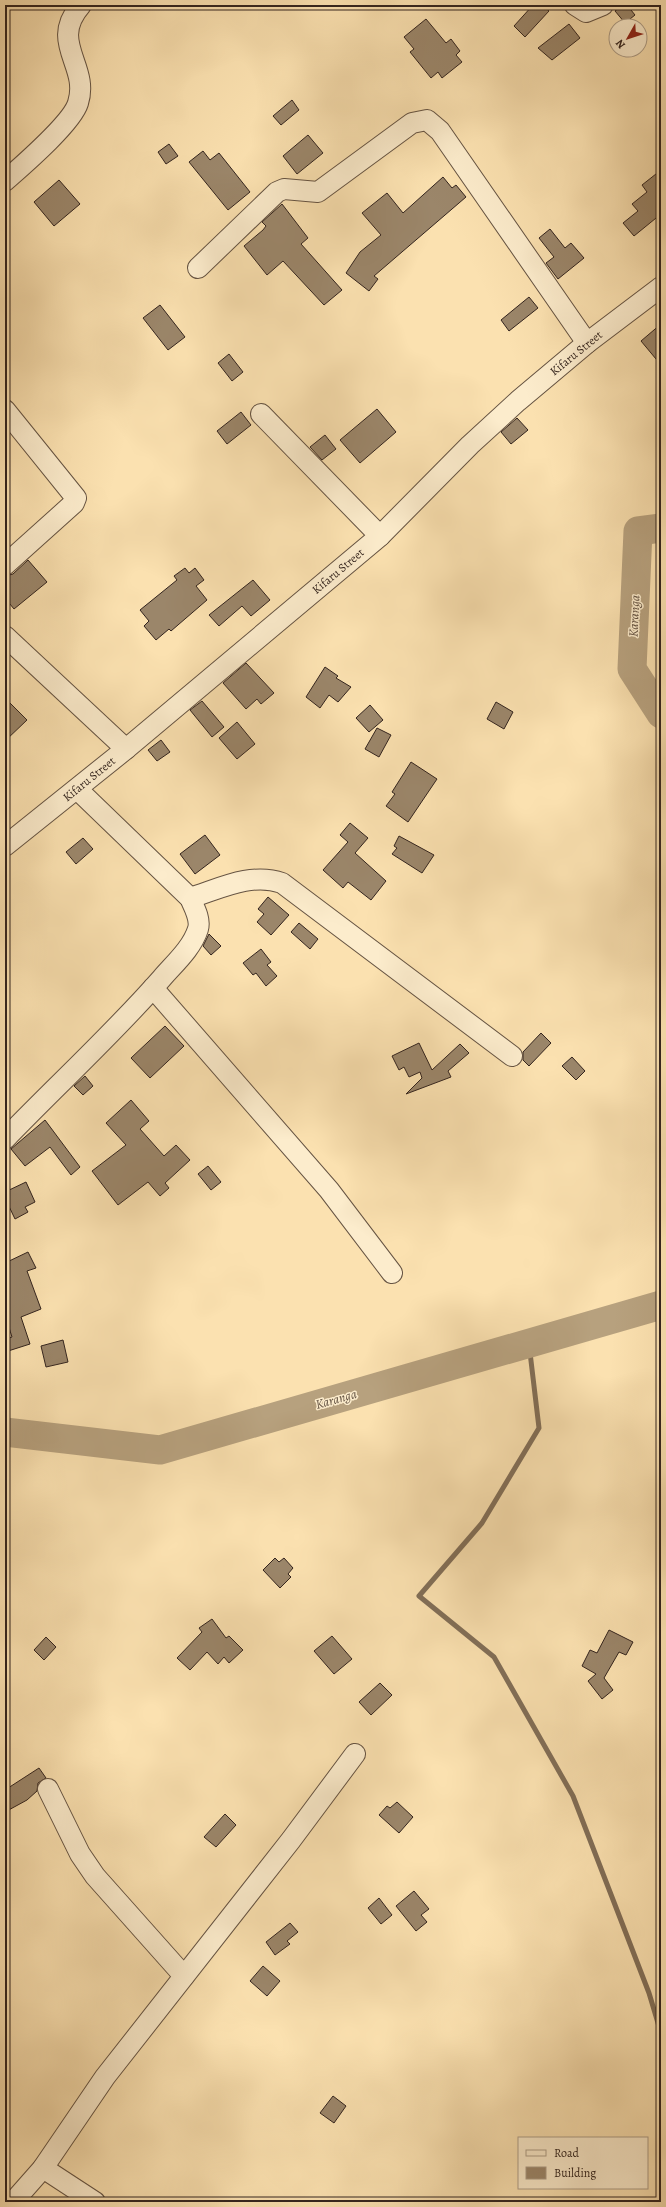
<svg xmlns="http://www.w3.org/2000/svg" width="666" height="2207" viewBox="0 0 666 2207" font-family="Alegreya,serif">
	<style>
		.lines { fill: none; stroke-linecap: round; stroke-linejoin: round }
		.stream { stroke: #826f58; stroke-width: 5 }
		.river { stroke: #b7a17e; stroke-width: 29 }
		.building { fill: #9b866a; stroke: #33241e }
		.minor-casing { stroke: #655342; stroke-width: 22 }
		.minor { stroke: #fceccc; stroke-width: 20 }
		.labels { text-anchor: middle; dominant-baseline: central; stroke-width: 3; stroke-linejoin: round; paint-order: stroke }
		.street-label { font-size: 12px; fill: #33241e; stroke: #fceccc }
		.water-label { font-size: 13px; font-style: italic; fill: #615040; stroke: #fceccc }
	</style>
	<rect width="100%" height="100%" fill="#fbe1b0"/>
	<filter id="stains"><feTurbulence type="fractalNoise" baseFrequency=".005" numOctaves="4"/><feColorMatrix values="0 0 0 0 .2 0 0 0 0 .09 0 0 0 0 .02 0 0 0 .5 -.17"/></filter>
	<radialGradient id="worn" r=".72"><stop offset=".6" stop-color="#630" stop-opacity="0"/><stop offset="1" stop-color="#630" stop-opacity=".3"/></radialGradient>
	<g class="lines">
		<path class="stream" d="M 529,1344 L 539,1428 L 482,1523 L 419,1596 L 494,1657 L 573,1796 L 649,1993 L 661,2033"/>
		<g class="river">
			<path d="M 661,528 L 638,531 L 632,669 L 661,714"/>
			<path d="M 5,1432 L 160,1450 L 661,1305"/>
		</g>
	</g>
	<g class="building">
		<path d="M 533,5 L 542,5 L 549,11 L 525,37 L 514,26 Z"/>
		<path d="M 623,5 L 627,5 L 635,15 L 625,23 L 615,11 Z"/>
		<path d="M 426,19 L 446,43 L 451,39 L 460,51 L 456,55 L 462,62 L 442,78 L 438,72 L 431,78 L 410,52 L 414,49 L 404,37 Z"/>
		<path d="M 569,24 L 580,38 L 552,60 L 538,48 Z"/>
		<path d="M 292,100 L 299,110 L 281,125 L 273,116 Z"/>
		<path d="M 308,135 L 323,153 L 297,174 L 283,156 Z"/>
		<path d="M 169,144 L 178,156 L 166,164 L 158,152 Z"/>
		<path d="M 203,151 L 210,160 L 219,153 L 250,192 L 228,210 L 189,162 Z"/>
		<path d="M 661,170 L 661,214 L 634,236 L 623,223 L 638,211 L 632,204 L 647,192 L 642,185 Z"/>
		<path d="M 443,177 L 452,188 L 456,185 L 466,197 L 374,276 L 378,279 L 369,291 L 346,273 L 360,252 L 381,235 L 362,213 L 387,193 L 403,213 Z"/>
		<path d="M 59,180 L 80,204 L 54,226 L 34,202 Z"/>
		<path d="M 282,204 L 308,238 L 301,244 L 342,290 L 324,305 L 283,261 L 267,275 L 244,246 L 263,230 L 266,226 L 262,222 Z"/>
		<path d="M 550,229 L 565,248 L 571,243 L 584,258 L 558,279 L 546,263 L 554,257 L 539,238 Z"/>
		<path d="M 529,297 L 538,308 L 509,331 L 501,320 Z"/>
		<path d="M 160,305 L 185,337 L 168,350 L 143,318 Z"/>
		<path d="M 661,324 L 661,365 L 641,341 Z"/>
		<path d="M 229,354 L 243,372 L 232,381 L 218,363 Z"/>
		<path d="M 377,409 L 396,432 L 360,463 L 340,440 Z"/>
		<path d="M 241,412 L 251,425 L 227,444 L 217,431 Z"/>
		<path d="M 517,418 L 528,430 L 511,444 L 501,432 Z"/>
		<path d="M 325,435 L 336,449 L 322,460 L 310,447 Z"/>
		<path d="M 28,560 L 47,582 L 14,609 L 5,598 L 5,576 L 13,574 Z"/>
		<path d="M 185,568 L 189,573 L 195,568 L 204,580 L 196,586 L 207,600 L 171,631 L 169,629 L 156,640 L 144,626 L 149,621 L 140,610 L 177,580 L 174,576 Z"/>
		<path d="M 253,580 L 270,600 L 251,616 L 242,606 L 219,626 L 209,615 Z"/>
		<path d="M 246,663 L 274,693 L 261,704 L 257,699 L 246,709 L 223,683 Z"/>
		<path d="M 325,667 L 338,676 L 336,678 L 351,687 L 338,702 L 329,695 L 320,708 L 306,697 Z"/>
		<path d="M 5,698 L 27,720 L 5,741 Z"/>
		<path d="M 202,701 L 224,727 L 212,737 L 190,710 Z"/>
		<path d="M 496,702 L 513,712 L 504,729 L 487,719 Z"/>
		<path d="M 370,705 L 383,720 L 369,732 L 356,718 Z"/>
		<path d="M 237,722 L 255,744 L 237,759 L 219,738 Z"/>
		<path d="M 377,728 L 391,735 L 379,757 L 365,749 Z"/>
		<path d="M 161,740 L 170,752 L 157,761 L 148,750 Z"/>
		<path d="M 411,762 L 437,779 L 408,822 L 386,806 L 395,794 L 392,792 Z"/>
		<path d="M 350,823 L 368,838 L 355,853 L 386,881 L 371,900 L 348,882 L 343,888 L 323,870 L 348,842 L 340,835 Z"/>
		<path d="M 205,835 L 220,855 L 195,874 L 180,854 Z"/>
		<path d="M 399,836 L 434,855 L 422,873 L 392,854 L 397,848 L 394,846 Z"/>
		<path d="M 83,838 L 93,849 L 76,864 L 66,852 Z"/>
		<path d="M 268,897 L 289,915 L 271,935 L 257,922 L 264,914 L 258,909 Z"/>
		<path d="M 299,923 L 318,939 L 310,949 L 291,932 Z"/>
		<path d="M 209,934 L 221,946 L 211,955 L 203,946 Z"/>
		<path d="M 261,949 L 271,962 L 267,965 L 277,976 L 266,986 L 256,973 L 253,975 L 243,963 Z"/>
		<path d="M 165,1026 L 184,1046 L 150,1078 L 131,1058 Z"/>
		<path d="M 541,1033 L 551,1043 L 529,1066 L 523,1060 L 523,1052 Z"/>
		<path d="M 419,1043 L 432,1070 L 460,1044 L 469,1053 L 448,1071 L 451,1077 L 406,1094 L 422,1078 L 420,1072 L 409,1077 L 404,1067 L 399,1070 L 392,1056 Z"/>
		<path d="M 572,1057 L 585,1071 L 576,1080 L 562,1066 Z"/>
		<path d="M 85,1076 L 93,1086 L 83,1095 L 74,1086 Z"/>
		<path d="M 131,1100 L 149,1121 L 140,1129 L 164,1156 L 176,1145 L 190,1160 L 165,1183 L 169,1188 L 160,1196 L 148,1182 L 118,1205 L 92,1171 L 126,1145 L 106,1123 Z"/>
		<path d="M 45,1120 L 80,1167 L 71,1175 L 50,1147 L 25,1166 L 11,1149 Z"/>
		<path d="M 208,1166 L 221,1182 L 211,1190 L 198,1174 Z"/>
		<path d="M 26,1182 L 35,1202 L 25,1207 L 28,1212 L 15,1219 L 5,1198 L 5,1192 Z"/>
		<path d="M 28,1252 L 36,1268 L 27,1271 L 41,1309 L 21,1317 L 30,1344 L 5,1352 L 5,1339 L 12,1337 L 5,1315 L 5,1263 Z"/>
		<path d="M 63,1340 L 68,1362 L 46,1367 L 41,1346 Z"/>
		<path d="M 275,1558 L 279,1562 L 284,1558 L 293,1568 L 288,1574 L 291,1577 L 280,1588 L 263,1570 Z"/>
		<path d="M 212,1619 L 226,1638 L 229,1636 L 243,1650 L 229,1663 L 224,1657 L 218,1664 L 207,1652 L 190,1670 L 177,1658 L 202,1632 L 199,1628 Z"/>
		<path d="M 609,1630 L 633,1642 L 626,1655 L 619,1652 L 604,1678 L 613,1690 L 602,1699 L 588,1681 L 596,1674 L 582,1666 L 590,1650 L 597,1653 Z"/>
		<path d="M 332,1636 L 352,1659 L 334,1674 L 314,1651 Z"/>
		<path d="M 46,1637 L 56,1647 L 44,1660 L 34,1650 Z"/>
		<path d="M 380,1683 L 392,1695 L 371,1715 L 359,1702 Z"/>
		<path d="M 39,1768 L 46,1778 L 38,1783 L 37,1791 L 27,1800 L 5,1812 L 5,1790 Z"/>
		<path d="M 397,1802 L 413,1817 L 399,1833 L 379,1815 L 387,1806 L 390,1808 Z"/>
		<path d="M 225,1814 L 236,1825 L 216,1847 L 204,1837 Z"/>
		<path d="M 414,1891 L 429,1909 L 421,1915 L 427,1922 L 416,1931 L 396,1906 Z"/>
		<path d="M 379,1898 L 392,1915 L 381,1924 L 368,1908 Z"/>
		<path d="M 290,1923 L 298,1932 L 287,1941 L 290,1944 L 275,1955 L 266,1942 Z"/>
		<path d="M 263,1966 L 280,1981 L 267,1996 L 250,1981 Z"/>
		<path d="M 333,2096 L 346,2106 L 334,2123 L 320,2113 Z"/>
	</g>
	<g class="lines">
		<defs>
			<g id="minor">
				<path d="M 575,5 L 586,12 L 603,5"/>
				<path d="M 5,181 C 22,166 72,123 78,103 C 90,65 48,43 81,5"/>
				<path d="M 198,268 L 277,192 L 284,189 L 318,192 L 412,123 L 427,120 L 440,131 L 587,343"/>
				<path d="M 5,410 L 76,498 L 74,503 L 5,565"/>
				<path d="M 261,414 L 380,536"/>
				<path d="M 5,636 L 126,749"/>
				<path d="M 5,846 L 126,749 L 380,536 L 470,445 L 518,401 L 587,343 L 661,287"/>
				<path d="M 190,898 C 219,889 251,872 282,883 L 512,1056"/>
				<path d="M 153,988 L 329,1190 L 392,1273"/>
				<path d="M 5,1139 C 57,1085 113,1034 162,978 C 175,963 192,948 198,929 C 201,919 194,907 190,898 L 77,789"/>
				<path d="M 48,1789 L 80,1854 L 95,1876 L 184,1976"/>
				<path d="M 43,2168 L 95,2202"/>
				<path d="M 13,2202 L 43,2168 L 105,2077 L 291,1840 L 355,1754"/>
			</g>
		</defs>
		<use href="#minor" class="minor-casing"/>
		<use href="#minor" class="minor"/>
	</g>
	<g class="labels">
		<g class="street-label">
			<text transform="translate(576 353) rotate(-39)">Kifaru Street</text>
			<text transform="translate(338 571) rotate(-40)">Kifaru Street</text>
			<text transform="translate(89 779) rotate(-39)">Kifaru Street</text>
		</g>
		<g class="water-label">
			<text transform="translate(634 616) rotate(-87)">Karanga</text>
			<text transform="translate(336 1399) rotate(-16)">Karanga</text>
		</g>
	</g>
	<rect width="666" height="2207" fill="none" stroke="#fbe1b0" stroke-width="20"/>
	<rect x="6" y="6" width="654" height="2195" fill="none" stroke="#33241e" stroke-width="2"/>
	<rect x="10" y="10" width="646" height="2187" fill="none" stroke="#33241e"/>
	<rect x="518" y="2137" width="130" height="52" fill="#fceccc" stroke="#ac9c86"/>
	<rect x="526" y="2150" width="20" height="6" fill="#fceccc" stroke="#ac9c86"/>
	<text x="554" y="2157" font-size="12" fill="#33241e">Road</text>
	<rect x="526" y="2167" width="20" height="12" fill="#9b866a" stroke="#ac9c86"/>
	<text x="554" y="2177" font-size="12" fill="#33241e">Building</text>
	<g transform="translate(628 38) rotate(231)"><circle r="19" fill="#fceccc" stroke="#ac9c86"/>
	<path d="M0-3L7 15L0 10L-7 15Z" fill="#8f2418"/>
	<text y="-6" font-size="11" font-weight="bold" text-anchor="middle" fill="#33241e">N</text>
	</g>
	<rect width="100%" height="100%" filter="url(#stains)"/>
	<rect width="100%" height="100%" fill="url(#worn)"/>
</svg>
